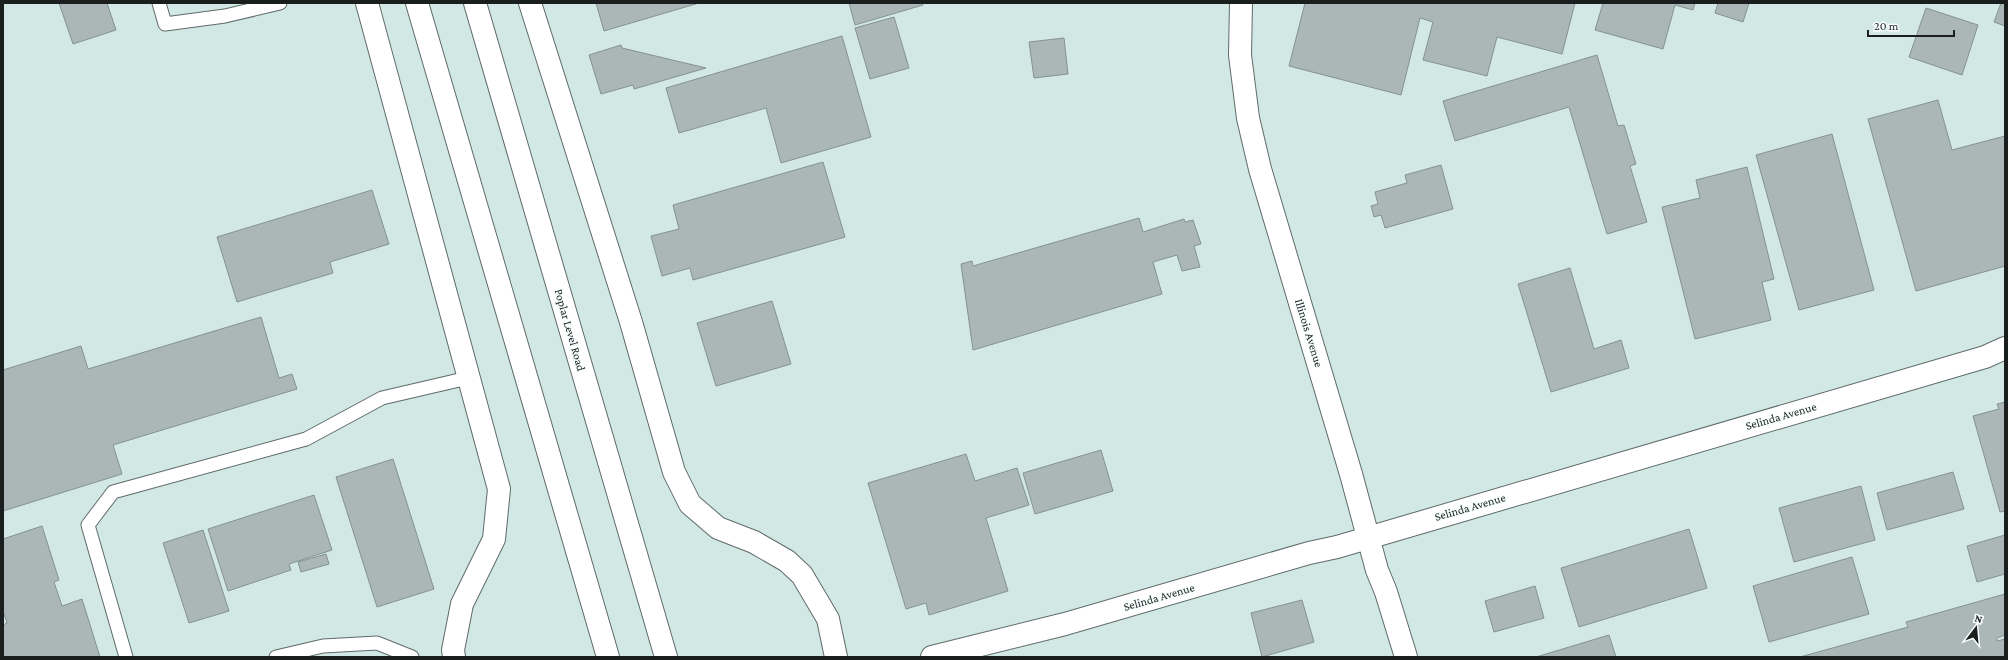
<svg xmlns="http://www.w3.org/2000/svg" width="2008" height="660" viewBox="0 0 2008 660" font-family="'Crimson Pro',serif">
	<style>
		.built { fill: #d1e8e5 }
		.building { fill: #aab7b6; stroke: #859290 }
		.lines { fill: none; stroke-linecap: round; stroke-linejoin: round }
		.lane-casing { stroke: #5f6b69; stroke-width: 15 }
		.street-casing { stroke: #5f6b69; stroke-width: 24 }
		.secondary-casing { stroke: #5f6b69; stroke-width: 24 }
		.lane { stroke: #fff; stroke-width: 13 }
		.street { stroke: #fff; stroke-width: 22 }
		.secondary { stroke: #fff; stroke-width: 22 }
		.labels { text-anchor: middle; dominant-baseline: central; stroke-width: 3; stroke-linejoin: round; paint-order: stroke }
		.street-label { font-size: 12px; fill: #1a1f1e; stroke: #f7fffe }
	</style>
	<rect width="100%" height="100%" fill="#e5f3f1"/>
	<rect class="built" x="3" y="3" width="2002" height="654"/>
	<g class="building">
		<path d="M 59,3 L 107,3 L 116,30 L 73,44 Z"/>
		<path d="M 596,3 L 699,3 L 604,31 Z"/>
		<path d="M 849,3 L 922,3 L 923,5 L 855,25 Z"/>
		<path d="M 1305,3 L 1575,3 L 1562,54 L 1497,37 L 1487,76 L 1423,60 L 1433,22 L 1420,18 L 1401,95 L 1289,66 Z"/>
		<path d="M 1603,3 L 1695,3 L 1693,10 L 1675,5 L 1663,49 L 1595,30 Z"/>
		<path d="M 1718,3 L 1749,3 L 1743,22 L 1715,13 Z"/>
		<path d="M 2001,3 L 2005,3 L 2005,26 L 1994,22 Z"/>
		<path d="M 1926,8 L 1978,25 L 1962,75 L 1909,57 Z"/>
		<path d="M 894,17 L 909,68 L 870,79 L 855,28 Z"/>
		<path d="M 842,36 L 871,137 L 781,163 L 766,108 L 679,133 L 666,88 Z"/>
		<path d="M 1064,38 L 1068,74 L 1034,78 L 1029,42 Z"/>
		<path d="M 621,45 L 622,48 L 706,68 L 634,89 L 633,85 L 601,94 L 589,55 Z"/>
		<path d="M 1597,55 L 1618,126 L 1624,125 L 1636,164 L 1630,166 L 1647,222 L 1607,234 L 1569,107 L 1455,141 L 1443,101 Z"/>
		<path d="M 1938,100 L 1952,150 L 2005,136 L 2005,266 L 1916,291 L 1868,119 Z"/>
		<path d="M 1832,134 L 1874,290 L 1799,310 L 1756,155 Z"/>
		<path d="M 823,162 L 845,237 L 693,280 L 690,268 L 662,276 L 651,236 L 679,229 L 673,205 Z"/>
		<path d="M 1441,165 L 1453,209 L 1385,228 L 1381,215 L 1374,217 L 1371,206 L 1378,204 L 1375,192 L 1407,183 L 1405,175 Z"/>
		<path d="M 1747,167 L 1774,279 L 1762,282 L 1771,320 L 1695,339 L 1662,207 L 1700,198 L 1696,180 Z"/>
		<path d="M 372,190 L 389,244 L 330,262 L 333,273 L 237,302 L 217,237 Z"/>
		<path d="M 1139,218 L 1143,232 L 1184,219 L 1185,222 L 1193,220 L 1201,244 L 1194,246 L 1200,267 L 1182,271 L 1177,255 L 1153,262 L 1162,294 L 973,350 L 961,264 L 972,261 L 973,266 Z"/>
		<path d="M 1570,268 L 1594,349 L 1621,340 L 1629,368 L 1551,392 L 1518,284 Z"/>
		<path d="M 772,301 L 791,364 L 716,386 L 697,323 Z"/>
		<path d="M 261,317 L 279,378 L 292,374 L 297,389 L 113,445 L 122,474 L 3,511 L 3,370 L 81,346 L 88,369 Z"/>
		<path d="M 2005,402 L 2005,511 L 2000,512 L 1973,416 L 1999,409 L 1997,404 Z"/>
		<path d="M 1101,450 L 1113,491 L 1035,514 L 1023,473 Z"/>
		<path d="M 966,454 L 975,481 L 1017,468 L 1029,505 L 986,518 L 1008,591 L 929,615 L 926,603 L 906,609 L 868,483 Z"/>
		<path d="M 393,459 L 434,589 L 377,607 L 336,477 Z"/>
		<path d="M 1953,472 L 1964,509 L 1887,530 L 1877,493 Z"/>
		<path d="M 1861,486 L 1875,540 L 1794,562 L 1779,508 Z"/>
		<path d="M 314,495 L 332,550 L 289,564 L 291,570 L 228,591 L 208,529 Z"/>
		<path d="M 42,526 L 59,580 L 54,582 L 62,606 L 82,599 L 100,657 L 3,657 L 3,625 L 7,623 L 3,611 L 3,539 Z"/>
		<path d="M 1689,529 L 1707,588 L 1579,627 L 1561,568 Z"/>
		<path d="M 203,530 L 229,611 L 189,623 L 163,543 Z"/>
		<path d="M 2005,535 L 2005,574 L 1977,582 L 1967,546 Z"/>
		<path d="M 326,554 L 329,564 L 301,572 L 298,562 Z"/>
		<path d="M 1852,557 L 1869,614 L 1769,642 L 1753,586 Z"/>
		<path d="M 1535,586 L 1544,618 L 1494,632 L 1485,601 Z"/>
		<path d="M 2005,594 L 2005,635 L 1997,638 L 1997,641 L 2005,639 L 2005,657 L 1800,657 L 1908,627 L 1906,622 Z"/>
		<path d="M 1302,600 L 1314,642 L 1262,657 L 1251,613 Z"/>
		<path d="M 1609,635 L 1616,657 L 1536,657 Z"/>
	</g>
	<g class="lines">
		<defs>
			<g id="lane">
				<path d="M 159,3 L 165,24 L 225,16 L 280,3"/>
				<path d="M 126,657 L 88,525 L 113,492 L 306,439 L 382,398 L 468,378"/>
				<path d="M 276,657 L 323,646 L 377,643 L 412,657"/>
			</g>
			<g id="street">
				<path d="M 367,3 L 499,489 L 494,539 L 462,604 L 453,650 L 454,657"/>
				<path d="M 530,3 L 631,322 L 674,472 L 690,504 L 718,528 L 754,542 L 787,561 L 802,575 L 828,619 L 836,657"/>
				<path d="M 1241,3 L 1240,55 L 1248,118 L 1260,169 L 1351,474 L 1377,570 L 1386,592 L 1406,657"/>
				<path d="M 932,657 L 1065,624 L 1309,553 L 1337,547 L 1985,357 L 2005,348"/>
			</g>
			<g id="secondary">
				<path d="M 417,3 L 608,657"/>
				<path d="M 475,3 L 666,657"/>
			</g>
		</defs>
		<use href="#lane" class="lane-casing"/>
		<use href="#street" class="street-casing"/>
		<use href="#secondary" class="secondary-casing"/>
		<use href="#lane" class="lane"/>
		<use href="#street" class="street"/>
		<use href="#secondary" class="secondary"/>
	</g>
	<g class="labels">
		<g class="street-label">
			<text transform="translate(570 330) rotate(74)">Poplar Level Road</text>
			<text transform="translate(1309 333) rotate(73)">Illinois Avenue</text>
			<text transform="translate(1781 416) rotate(-16)">Selinda Avenue</text>
			<text transform="translate(1470 507) rotate(-16)">Selinda Avenue</text>
			<text transform="translate(1159 597) rotate(-16)">Selinda Avenue</text>
		</g>
	</g>
	<rect width="2008" height="660" fill="none" stroke="#1a1f1e" stroke-width="8"/>
	<g transform="translate(1976 628) rotate(16)" stroke="#f7fffe" stroke-width="3" paint-order="stroke">
	<path d="M0-3L7 15L0 10L-7 15Z" fill="#1a1f1e"/>
	<text y="-6" font-size="11" font-weight="bold" text-anchor="middle" fill="#1a1f1e">N</text>
	</g>
	<path d="M1868 30v6h86v-6" fill="none" stroke="#1a1f1e" stroke-width="2"/>
	<text x="1874" y="30" font-size="12" fill="#1a1f1e" stroke="#f7fffe" stroke-width="3" paint-order="stroke">20 m</text>
</svg>
